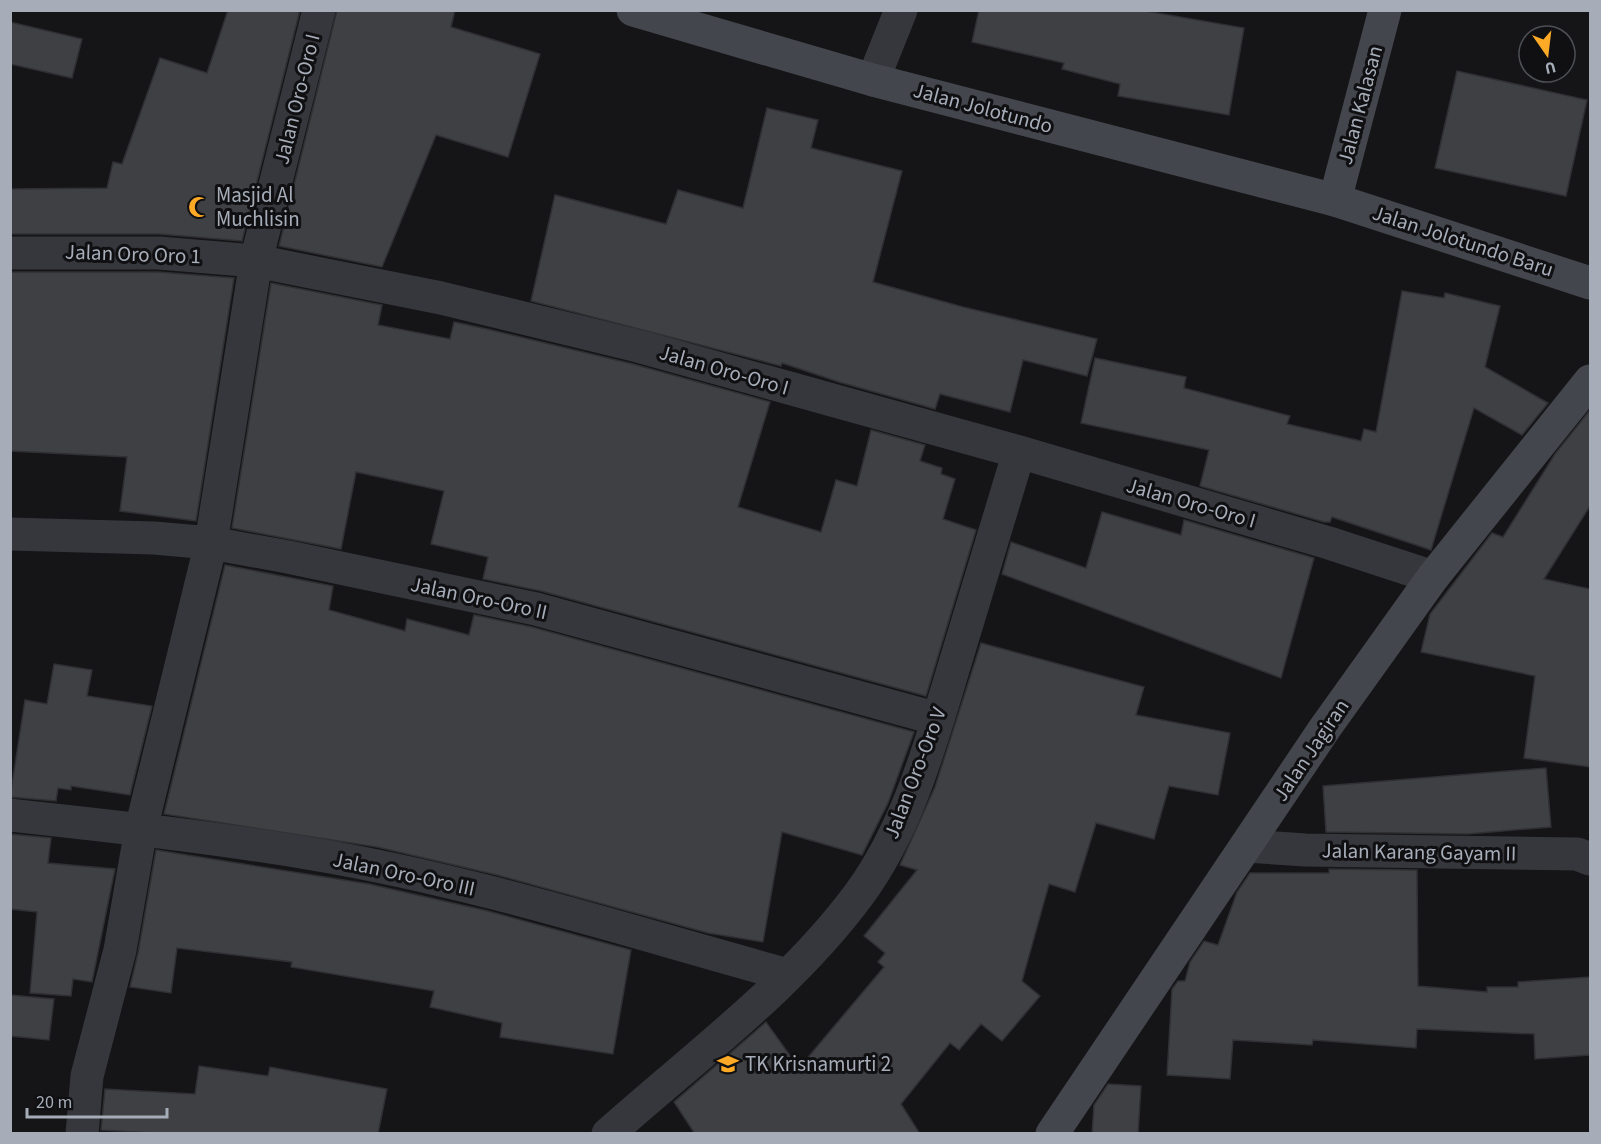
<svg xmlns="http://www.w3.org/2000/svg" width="1601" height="1144" viewBox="0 0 1601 1144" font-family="'Source Sans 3',sans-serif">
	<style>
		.building { fill: #3f4044; stroke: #2f2f34; stroke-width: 1.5 }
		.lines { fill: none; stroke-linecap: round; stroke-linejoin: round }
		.street { stroke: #36373d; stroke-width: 33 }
		.secondary { stroke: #44464d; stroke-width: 33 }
		.labels { text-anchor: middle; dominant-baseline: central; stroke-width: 6; stroke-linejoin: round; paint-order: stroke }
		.street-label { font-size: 21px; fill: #a6adb8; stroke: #101012 }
		.poi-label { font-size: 21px; fill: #a6adb8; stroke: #101012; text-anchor: start }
	</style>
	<rect width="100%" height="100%" fill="#151517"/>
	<g class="building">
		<path d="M 228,10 L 300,10 L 242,241 L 159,234 L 10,234 L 10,189 L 107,188 L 113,162 L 122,164 L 160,58 L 207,73 Z"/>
		<path d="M 337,10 L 455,10 L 451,27 L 540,54 L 508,157 L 436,135 L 382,267 L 279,246 Z"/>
		<path d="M 979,10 L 1140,10 L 1244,28 L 1229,115 L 1118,96 L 1120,84 L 1062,69 L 1064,63 L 972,42 Z"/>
		<path d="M 10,22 L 82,39 L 72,78 L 10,64 Z"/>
		<path d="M 1457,71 L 1587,100 L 1566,196 L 1435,168 Z"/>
		<path d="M 767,108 L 818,120 L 811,148 L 902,171 L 873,282 L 963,307 L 1097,339 L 1087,376 L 1023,360 L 1010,412 L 940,394 L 935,409 L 839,382 L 782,363 L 781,366 L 531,301 L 555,195 L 666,224 L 678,190 L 743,208 Z"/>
		<path d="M 10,272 L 158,272 L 234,278 L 196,521 L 120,511 L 127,457 L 10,451 Z"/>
		<path d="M 271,283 L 382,305 L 378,325 L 450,339 L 454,322 L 487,329 L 633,364 L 770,402 L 738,507 L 821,532 L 836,480 L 857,486 L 871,430 L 925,445 L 920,461 L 942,468 L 941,474 L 955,479 L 943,519 L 976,530 L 926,696 L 541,591 L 483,579 L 488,557 L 431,544 L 444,491 L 356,472 L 341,549 L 232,528 Z"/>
		<path d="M 1402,291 L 1444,298 L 1445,293 L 1500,306 L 1485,367 L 1548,403 L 1522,435 L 1474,408 L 1431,550 L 1332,517 L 1330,522 L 1324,522 L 1200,486 L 1209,450 L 1081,423 L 1095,358 L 1186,377 L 1184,388 L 1290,416 L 1287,424 L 1361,441 L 1364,429 L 1376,432 Z"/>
		<path d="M 1590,410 L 1590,506 L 1544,579 L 1590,589 L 1590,767 L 1524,758 L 1535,676 L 1421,652 L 1430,614 L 1492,533 L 1503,537 L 1555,454 Z"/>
		<path d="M 1102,512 L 1181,535 L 1184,520 L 1314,558 L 1281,678 L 1002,574 L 1011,542 L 1086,568 Z"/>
		<path d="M 225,565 L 333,586 L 329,610 L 405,631 L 407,619 L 469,635 L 474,615 L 532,627 L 914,732 L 888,803 L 862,855 L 782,832 L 763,942 L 708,933 L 497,875 L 377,847 L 164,814 Z"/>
		<path d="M 981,643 L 1144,687 L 1136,715 L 1230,733 L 1218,795 L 1169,786 L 1154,839 L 1096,823 L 1075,892 L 1049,884 L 1022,981 L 1040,996 L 1002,1041 L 981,1024 L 959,1050 L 950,1043 L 901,1104 L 920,1134 L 695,1134 L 674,1102 L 766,1022 L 799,1068 L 884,967 L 878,962 L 885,953 L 864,936 L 917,870 L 900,865 L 935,787 Z"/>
		<path d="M 54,664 L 92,670 L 87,696 L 152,706 L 130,795 L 71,786 L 71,790 L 58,788 L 56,801 L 10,797 L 25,700 L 47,704 Z"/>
		<path d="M 1546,768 L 1551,827 L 1468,834 L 1326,832 L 1323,786 Z"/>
		<path d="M 10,834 L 51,838 L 48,863 L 115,869 L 92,982 L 73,979 L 71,996 L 30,993 L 37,912 L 10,909 Z"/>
		<path d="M 156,850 L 369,884 L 488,911 L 631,950 L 613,1054 L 500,1037 L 502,1023 L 430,1007 L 434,991 L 291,967 L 292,962 L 177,948 L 171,993 L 130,987 L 138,953 Z"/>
		<path d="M 1329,869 L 1417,870 L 1418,986 L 1487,992 L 1487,987 L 1518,987 L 1518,982 L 1590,977 L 1590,1055 L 1535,1059 L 1534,1034 L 1417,1029 L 1416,1048 L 1313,1040 L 1312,1045 L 1233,1040 L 1230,1079 L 1167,1075 L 1172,989 L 1178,981 L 1185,981 L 1190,962 L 1204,941 L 1218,945 L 1237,892 L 1250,873 L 1329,873 Z"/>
		<path d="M 10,995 L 54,999 L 49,1040 L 10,1036 Z"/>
		<path d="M 199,1066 L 268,1076 L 270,1067 L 387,1089 L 378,1134 L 169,1134 L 101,1130 L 105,1089 L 195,1094 Z"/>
		<path d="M 1108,1084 L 1141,1086 L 1138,1134 L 1092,1134 L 1094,1105 Z"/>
	</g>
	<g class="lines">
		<g class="street">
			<path d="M 873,80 L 901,10"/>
			<path d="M 10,253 L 159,253 L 256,261 L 441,298 L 638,346 L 1019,452 L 1329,543 L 1433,577"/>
			<path d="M 10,534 L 154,538 L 211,543 L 288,557 L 536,609 L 938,719"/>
			<path d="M 10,815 C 111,826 213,837 313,854 C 474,881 631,932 788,975"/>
			<path d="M 1246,846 L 1305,850 L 1577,854 L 1590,859"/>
			<path d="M 82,1134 L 87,1076 L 120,950 L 141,829 L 211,543 L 256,261 L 319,10"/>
			<path d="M 608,1134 C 694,1057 791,987 860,893 C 909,826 932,739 956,660 C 977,591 998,522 1019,452"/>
		</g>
		<g class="secondary">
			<path d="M 633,10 L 873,80 L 1335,200 L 1590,283"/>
			<path d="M 1335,200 L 1385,10"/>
			<path d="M 1052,1134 L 1325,728 L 1433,577 L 1590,381"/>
		</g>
	</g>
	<defs>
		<symbol id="mosque-bare" viewBox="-9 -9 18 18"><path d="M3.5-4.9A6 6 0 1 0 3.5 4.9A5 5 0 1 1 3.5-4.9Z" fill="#feaa26" stroke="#101012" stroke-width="2.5" paint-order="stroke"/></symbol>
		<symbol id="school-bare" viewBox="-9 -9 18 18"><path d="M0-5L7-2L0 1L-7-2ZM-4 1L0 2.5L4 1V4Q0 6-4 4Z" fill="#feaa26" stroke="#101012" stroke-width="2.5" paint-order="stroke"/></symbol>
	</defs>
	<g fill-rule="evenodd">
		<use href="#mosque-bare" x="184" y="192" width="30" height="30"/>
		<use href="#school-bare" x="713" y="1049" width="30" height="30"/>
	</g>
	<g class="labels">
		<g class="street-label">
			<text transform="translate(297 99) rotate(-76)">Jalan Oro-Oro I</text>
			<text transform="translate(1360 105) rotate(-75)">Jalan Kalasan</text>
			<text transform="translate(983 108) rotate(15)">Jalan Jolotundo</text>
			<text transform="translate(1463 241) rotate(18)">Jalan Jolotundo Baru</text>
			<text transform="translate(133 254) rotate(2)">Jalan Oro Oro 1</text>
			<text transform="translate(724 370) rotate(16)">Jalan Oro-Oro I</text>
			<text transform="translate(1191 503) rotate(16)">Jalan Oro-Oro I</text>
			<text transform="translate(479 598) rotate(12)">Jalan Oro-Oro II</text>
			<text transform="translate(1311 750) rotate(-56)">Jalan Jagiran</text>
			<text transform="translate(915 773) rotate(-69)">Jalan Oro-Oro V</text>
			<text transform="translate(1419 852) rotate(1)">Jalan Karang Gayam II</text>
			<text transform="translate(404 874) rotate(12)">Jalan Oro-Oro III</text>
		</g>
		<g class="poi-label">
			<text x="216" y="195">Masjid Al<tspan x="216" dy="24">Muchlisin</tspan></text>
			<text x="745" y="1064">TK Krisnamurti 2</text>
		</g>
	</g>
	<rect width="1601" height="1144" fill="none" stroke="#a6adb8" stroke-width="24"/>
	<g transform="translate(1547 54) rotate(166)"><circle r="28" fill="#101012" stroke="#4c4f54" stroke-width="1.5"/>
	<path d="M0-4.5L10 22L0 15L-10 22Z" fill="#feaa26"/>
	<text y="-9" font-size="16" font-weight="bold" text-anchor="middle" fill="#a6adb8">U</text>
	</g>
	<path d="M27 1108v9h140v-9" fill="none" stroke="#a6adb8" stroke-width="3"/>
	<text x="36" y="1108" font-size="18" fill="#a6adb8" stroke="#101012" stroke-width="4.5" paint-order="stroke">20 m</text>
</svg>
